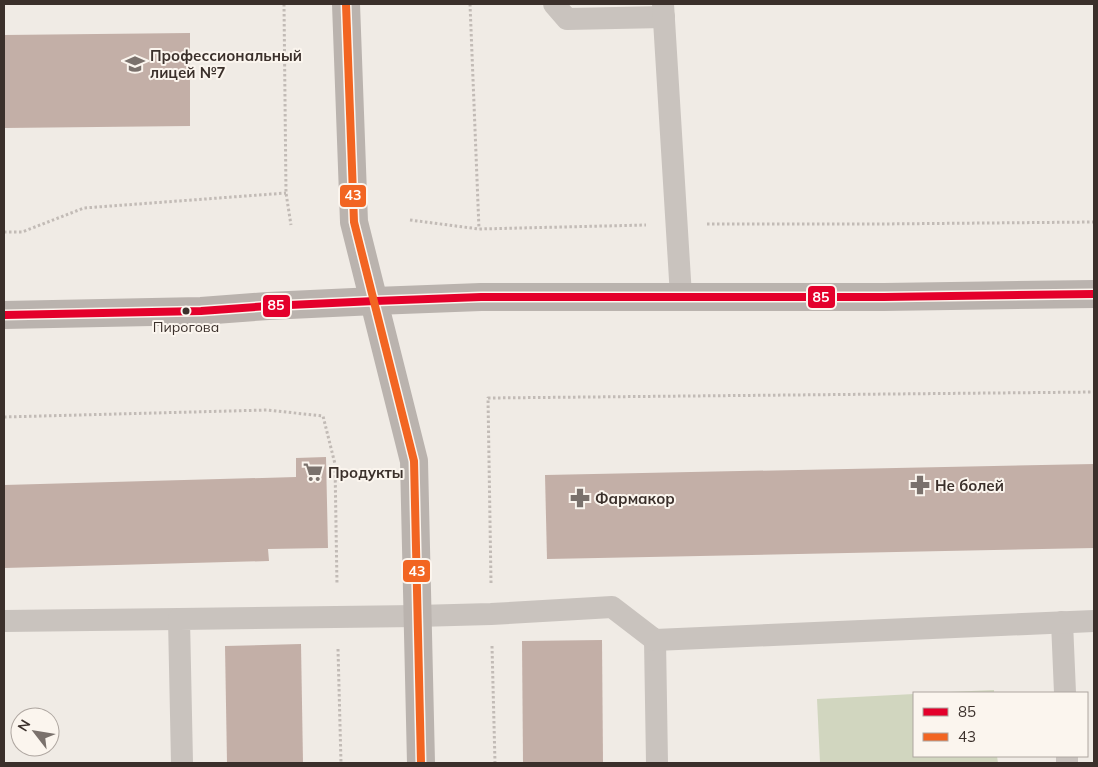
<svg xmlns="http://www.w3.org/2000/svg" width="1098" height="767" viewBox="0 0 1098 767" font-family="Mulish,sans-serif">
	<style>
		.green { fill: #d1d6bf }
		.building { fill: #c3afa7 }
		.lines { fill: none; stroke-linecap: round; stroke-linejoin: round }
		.path { stroke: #c2bbb6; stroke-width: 3; stroke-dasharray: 2.5 2.5; stroke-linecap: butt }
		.lane { stroke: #c9c3be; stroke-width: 22 }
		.secondary { stroke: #bab3ae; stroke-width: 28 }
		.bus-1-casing { stroke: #fbf5ee; stroke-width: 11 }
		.bus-2-casing { stroke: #fbf5ee; stroke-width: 11 }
		.bus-1 { stroke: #e4002b; stroke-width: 8 }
		.bus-2 { stroke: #f26522; stroke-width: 8 }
		.bus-dot { fill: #3b302b; stroke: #fbf5ee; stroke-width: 2 }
		.labels { text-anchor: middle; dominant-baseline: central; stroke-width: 4; stroke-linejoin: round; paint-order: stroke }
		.bus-label { font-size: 14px; fill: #3b302b; stroke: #fbf5ee }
		.poi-label { font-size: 15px; font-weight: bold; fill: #3b302b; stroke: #fbf5ee; text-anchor: start }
		.line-badge { stroke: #fbf5ee; stroke-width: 2 }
		.badge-label { font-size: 14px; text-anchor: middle; font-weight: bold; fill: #fff }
	</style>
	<rect width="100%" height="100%" fill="#f0ebe5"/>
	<g class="green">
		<path d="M 994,690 L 994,693 L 926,693 Z"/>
		<path d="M 914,694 L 914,756 L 997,756 L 998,763 L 820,763 L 817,699 Z"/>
	</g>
	<g class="building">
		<path d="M 190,33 L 190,126 L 4,128 L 4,35 Z"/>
		<path d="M 326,457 L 328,548 L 268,549 L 269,561 L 4,568 L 4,485 L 296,477 L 296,458 Z"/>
		<path d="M 1094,464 L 1094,548 L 547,559 L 545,475 Z"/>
		<path d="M 602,640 L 603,763 L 523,763 L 522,641 Z"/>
		<path d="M 301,644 L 303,763 L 227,763 L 225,646 Z"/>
	</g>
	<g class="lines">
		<g class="path">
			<path d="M 284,4 L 286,193 L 291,225"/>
			<path d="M 470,4 L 479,229"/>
			<path d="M 410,220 L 479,229 L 646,225"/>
			<path d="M 707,224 L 880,224 L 1094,222"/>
			<path d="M 4,232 L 22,232 L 84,208 L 286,193"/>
			<path d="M 4,417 L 267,410 L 323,416 L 335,464 L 337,585"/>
			<path d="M 491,583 L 488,398 L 1094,392"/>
			<path d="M 492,646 L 495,763"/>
			<path d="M 338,649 L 341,763"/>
		</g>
		<g class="lane">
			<path d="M 554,4 L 567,19 L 664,17"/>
			<path d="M 663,4 L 681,296"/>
			<path d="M 4,621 L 179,619"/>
			<path d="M 1062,622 L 1065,693"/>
			<path d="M 655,640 L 657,763"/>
			<path d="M 1067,756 L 1067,763"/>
			<path d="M 182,763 L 179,619 L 417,616 L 491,614 L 612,607 L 655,640 L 1094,621"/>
		</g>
		<g class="secondary">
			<path d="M 346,4 L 354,222 L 414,461 L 421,763"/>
			<path d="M 4,315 L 201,311 L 268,306 L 375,301 L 481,297 L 884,297 L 1094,294"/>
		</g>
		<defs>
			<path id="bus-1" d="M 4,315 L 201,311 L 268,306 L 375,301 L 481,297 L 884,297 L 1094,294"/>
			<path id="bus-2" d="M 346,4 L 354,222 L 414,461 L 421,763"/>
		</defs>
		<use href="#bus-1" class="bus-1-casing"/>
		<use href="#bus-2" class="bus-2-casing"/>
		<use href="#bus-1" class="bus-1"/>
		<use href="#bus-2" class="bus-2"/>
	</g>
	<defs>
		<symbol id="university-bare" viewBox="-9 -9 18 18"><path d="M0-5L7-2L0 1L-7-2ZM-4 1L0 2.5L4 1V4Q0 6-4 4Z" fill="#7a716c" stroke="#fbf5ee" stroke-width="2.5" paint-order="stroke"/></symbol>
		<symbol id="supermarket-bare" viewBox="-9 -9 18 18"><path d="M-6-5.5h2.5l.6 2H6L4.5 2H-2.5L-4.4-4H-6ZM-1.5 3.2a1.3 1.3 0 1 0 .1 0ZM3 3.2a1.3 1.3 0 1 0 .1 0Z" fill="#7a716c" stroke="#fbf5ee" stroke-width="2.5" paint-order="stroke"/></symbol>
		<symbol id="pharmacy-bare" viewBox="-9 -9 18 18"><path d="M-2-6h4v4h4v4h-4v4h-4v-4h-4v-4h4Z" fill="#7a716c" stroke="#fbf5ee" stroke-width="2.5" paint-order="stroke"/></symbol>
	</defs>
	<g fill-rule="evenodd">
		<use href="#university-bare" x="121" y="50" width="28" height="28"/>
		<use href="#supermarket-bare" x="299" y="458" width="28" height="28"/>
		<use href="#pharmacy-bare" x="906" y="471" width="28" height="28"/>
		<use href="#pharmacy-bare" x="566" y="484" width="28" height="28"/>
	</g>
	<circle class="bus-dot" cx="186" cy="311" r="4.5"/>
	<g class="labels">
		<g class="bus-label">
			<text x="186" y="327">Пирогова</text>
		</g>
		<g class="poi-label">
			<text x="150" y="55">Профессиональный<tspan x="150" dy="17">лицей №7</tspan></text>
			<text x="328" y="472">Продукты</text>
			<text x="935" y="485">Не болей</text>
			<text x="595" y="498">Фармакор</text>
		</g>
	</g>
	<g class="line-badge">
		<rect x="339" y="184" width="28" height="24" rx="5" fill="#f26522"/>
		<rect x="807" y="285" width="29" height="24" rx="5" fill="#e4002b"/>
		<rect x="262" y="294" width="29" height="24" rx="5" fill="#e4002b"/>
		<rect x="402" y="559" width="29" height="24" rx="5" fill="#f26522"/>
	</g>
	<g class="badge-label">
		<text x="353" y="200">43</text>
		<text x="821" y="302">85</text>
		<text x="276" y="310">85</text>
		<text x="417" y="576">43</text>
	</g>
	<rect width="1098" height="767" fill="none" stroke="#3b302b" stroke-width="10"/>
	<rect x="913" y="692" width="175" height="65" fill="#fbf5ee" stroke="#aea6a0"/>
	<rect x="923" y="708" width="25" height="8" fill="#e4002b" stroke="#aea6a0"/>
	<text x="958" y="717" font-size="15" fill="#3b302b">85</text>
	<rect x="923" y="733" width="25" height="8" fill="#f26522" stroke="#aea6a0"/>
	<text x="958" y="742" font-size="15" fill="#3b302b">43</text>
	<g transform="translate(35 732) rotate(301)"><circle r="24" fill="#fbf5ee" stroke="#aea6a0"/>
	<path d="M0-4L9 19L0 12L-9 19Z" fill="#7a716c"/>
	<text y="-8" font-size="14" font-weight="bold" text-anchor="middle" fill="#3b302b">N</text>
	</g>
</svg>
